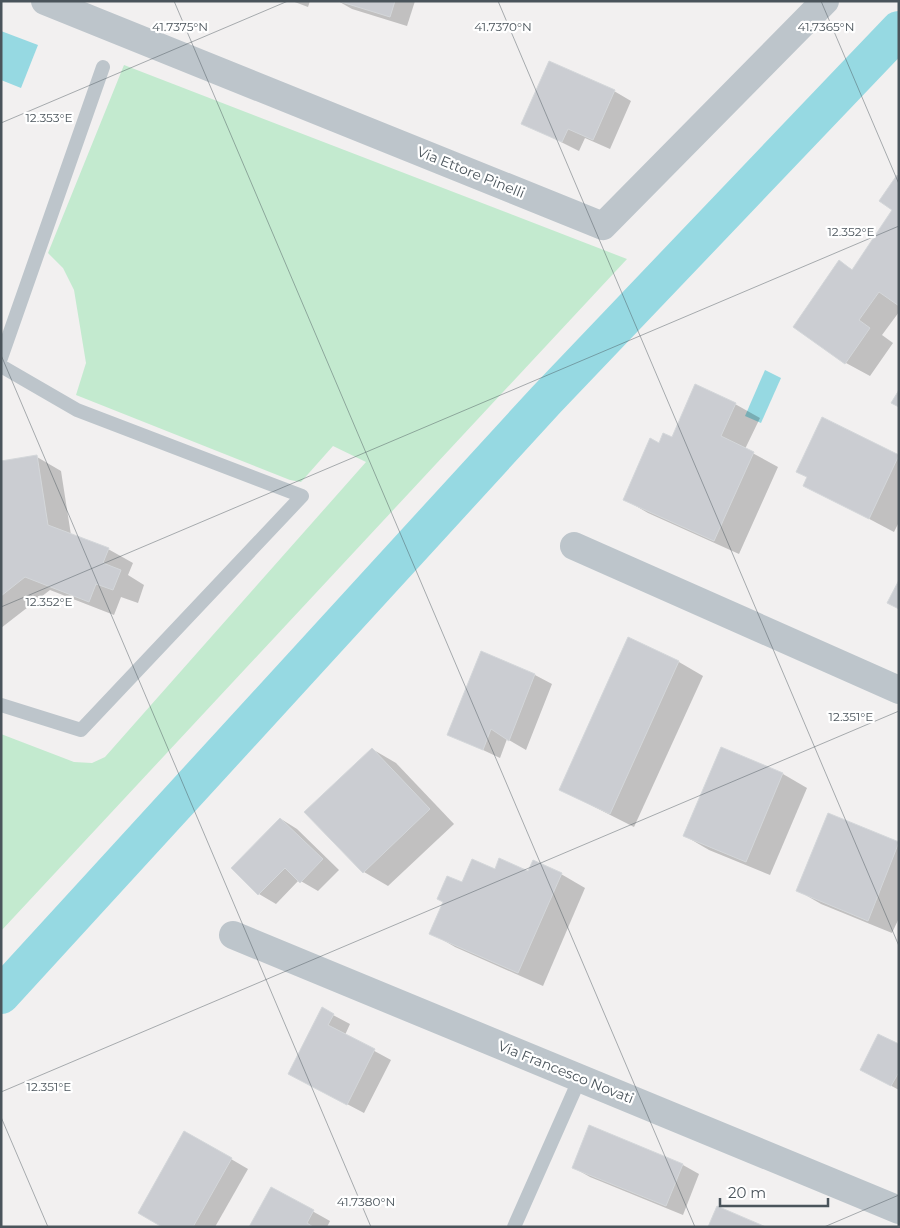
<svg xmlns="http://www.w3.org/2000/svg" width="900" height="1228" viewBox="0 0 900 1228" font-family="Montserrat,sans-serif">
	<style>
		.green { fill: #c3eacf }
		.water { fill: #96d9e2 }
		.shadow { fill: #0003 }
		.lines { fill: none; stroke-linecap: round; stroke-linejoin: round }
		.canal { stroke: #96d9e2; stroke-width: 38 }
		.building { fill: #cbcdd2; stroke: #d4d7da }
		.service { stroke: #bdc5cb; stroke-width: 14 }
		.minor { stroke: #bdc5cb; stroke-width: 28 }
		.ticks { fill: none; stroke: #4a545b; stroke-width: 1; stroke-opacity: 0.45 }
		.labels { text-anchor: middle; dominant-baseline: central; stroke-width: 4.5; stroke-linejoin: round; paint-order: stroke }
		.street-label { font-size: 14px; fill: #4a545b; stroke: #fff }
		.ticks-label { font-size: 12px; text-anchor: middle; fill: #4a545b; stroke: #fff; stroke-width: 4.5; stroke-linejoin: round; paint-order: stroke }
	</style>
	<rect width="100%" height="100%" fill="#f2f0f0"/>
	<path class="green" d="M 124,65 L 627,259 L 1,931 L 1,734 L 74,762 L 92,763 L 105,757 L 366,462 L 333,446 L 301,482 L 290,480 L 76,395 L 86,363 L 74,290 L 63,268 L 48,253 Z"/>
	<g class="water">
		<path d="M 1,31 L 38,45 L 21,88 L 1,80 Z"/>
		<path d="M 765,370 L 781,378 L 761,423 L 745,416 Z"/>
	</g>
	<g class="shadow">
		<path d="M 292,1 L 310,1 L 308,7 Z"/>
		<path d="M 338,1 L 415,1 L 407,26 L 352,9 Z"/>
		<path d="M 614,91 L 631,101 L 610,149 L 585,138 L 579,151 L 523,123 Z"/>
		<path d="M 899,178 L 899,312 L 882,335 L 893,343 L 870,376 L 846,363 L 839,262 L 853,270 L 894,210 Z"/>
		<path d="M 735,404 L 760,418 L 745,449 L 778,467 L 739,554 L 648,513 L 624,499 L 659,444 Z"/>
		<path d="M 823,419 L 899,456 L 899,522 L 894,532 L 805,485 Z"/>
		<path d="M 37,457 L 61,471 L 71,535 L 108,549 L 133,563 L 128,575 L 144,585 L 138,603 L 121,597 L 114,615 L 50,590 L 1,628 L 1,462 Z"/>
		<path d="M 629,639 L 679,662 L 703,676 L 634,827 L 561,790 Z"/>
		<path d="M 482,653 L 535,675 L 552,684 L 526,750 L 507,739 L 500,758 L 449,734 Z"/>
		<path d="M 372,749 L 396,763 L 454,824 L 388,886 L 364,872 Z"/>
		<path d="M 722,749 L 783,774 L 807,788 L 770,875 L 709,850 L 685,836 Z"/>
		<path d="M 829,814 L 899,844 L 899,918 L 892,933 L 821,904 L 797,890 Z"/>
		<path d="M 281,819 L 297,829 L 339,870 L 318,891 L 299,880 L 276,904 L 259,894 Z"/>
		<path d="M 495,870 L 561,874 L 585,888 L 543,986 L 455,947 L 431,933 L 463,884 Z"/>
		<path d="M 333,1015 L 350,1024 L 345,1035 L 391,1060 L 364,1113 L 290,1074 Z"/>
		<path d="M 899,1045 L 899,1090 L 862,1070 Z"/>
		<path d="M 590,1127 L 683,1165 L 699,1174 L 683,1215 L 590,1177 L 574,1168 Z"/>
		<path d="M 185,1132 L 248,1169 L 215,1227 L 165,1227 Z"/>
		<path d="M 271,1188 L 330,1221 L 327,1227 L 251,1227 Z"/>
	</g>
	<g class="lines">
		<path class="canal" d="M 1,995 L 546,400 L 899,30"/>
	</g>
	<g class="building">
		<path d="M 338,1 L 395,1 L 390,17 Z"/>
		<path d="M 549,61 L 615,90 L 593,140 L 568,129 L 562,142 L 521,124 Z"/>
		<path d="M 897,175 L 899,177 L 899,306 L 879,292 L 859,320 L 870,328 L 845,364 L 793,327 L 839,260 L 852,270 L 892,210 L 879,201 Z"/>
		<path d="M 695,384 L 736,403 L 721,436 L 754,452 L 714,541 L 623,500 L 650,438 L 659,443 L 663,433 L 672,437 Z"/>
		<path d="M 899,390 L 899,407 L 891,403 Z"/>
		<path d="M 822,417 L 899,455 L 869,519 L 803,486 L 807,477 L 796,472 Z"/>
		<path d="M 37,455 L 48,525 L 109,548 L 103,563 L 121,570 L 113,590 L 96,584 L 89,602 L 25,577 L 1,596 L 1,461 Z"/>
		<path d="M 899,580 L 899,609 L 887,603 Z"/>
		<path d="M 628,637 L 679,661 L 610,814 L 559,790 Z"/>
		<path d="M 481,651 L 535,674 L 509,741 L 491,729 L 483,750 L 447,735 Z"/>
		<path d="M 721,747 L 783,773 L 746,862 L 683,836 Z"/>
		<path d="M 372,748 L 430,809 L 363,873 L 304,812 Z"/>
		<path d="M 828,813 L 899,842 L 868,921 L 796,891 Z"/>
		<path d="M 280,818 L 323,859 L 300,883 L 285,868 L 258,895 L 231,868 Z"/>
		<path d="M 499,858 L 528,871 L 533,860 L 562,873 L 518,973 L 429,934 L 443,902 L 437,899 L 447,876 L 462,882 L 472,859 L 495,869 Z"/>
		<path d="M 322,1007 L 334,1014 L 328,1025 L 375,1049 L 347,1105 L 288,1074 Z"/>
		<path d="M 878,1034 L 899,1044 L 899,1072 L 891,1086 L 860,1070 Z"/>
		<path d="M 589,1125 L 683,1164 L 666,1206 L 572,1168 Z"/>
		<path d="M 184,1131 L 232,1158 L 193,1227 L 162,1227 L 138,1213 Z"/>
		<path d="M 271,1187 L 314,1210 L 307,1223 L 313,1227 L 249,1227 Z"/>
		<path d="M 717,1206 L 766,1227 L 708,1227 Z"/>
	</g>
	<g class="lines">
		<g class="service">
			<path d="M 1,358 L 103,67"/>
			<path d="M 1,366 L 77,410 L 302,496 L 81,730 L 1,705"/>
			<path d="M 514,1227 L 580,1078"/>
		</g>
		<g class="minor">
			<path d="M 45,1 L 603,226 L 825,1"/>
			<path d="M 574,546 L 899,690"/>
			<path d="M 233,935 L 899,1210"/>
		</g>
	</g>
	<path class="ticks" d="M 174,1 L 695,1227M 498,1 L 899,946M 821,1 L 899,184M 1,123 L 288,1M 1,355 L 371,1227M 1,607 L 899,226M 1,1092 L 899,711M 1,1117 L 48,1227M 824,1227 L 899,1195"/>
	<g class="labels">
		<g class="street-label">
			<text transform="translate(471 172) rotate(22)">Via Ettore Pinelli</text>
			<text transform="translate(566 1072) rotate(22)">Via Francesco Novati</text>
		</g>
	</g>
	<g class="ticks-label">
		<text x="180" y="31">41.7375°N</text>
		<text x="503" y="31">41.7370°N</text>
		<text x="826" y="31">41.7365°N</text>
		<text x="49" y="122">12.353°E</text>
		<text x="851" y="236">12.352°E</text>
		<text x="49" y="606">12.352°E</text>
		<text x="851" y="721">12.351°E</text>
		<text x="49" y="1091">12.351°E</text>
		<text x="366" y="1206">41.7380°N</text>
	</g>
	<rect width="900" height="1228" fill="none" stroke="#4a545b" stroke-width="5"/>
	<path d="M720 1198v8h108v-8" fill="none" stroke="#4a545b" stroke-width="2.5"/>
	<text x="728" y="1198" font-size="15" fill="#4a545b" stroke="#ffffff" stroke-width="4" paint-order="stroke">20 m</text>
</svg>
